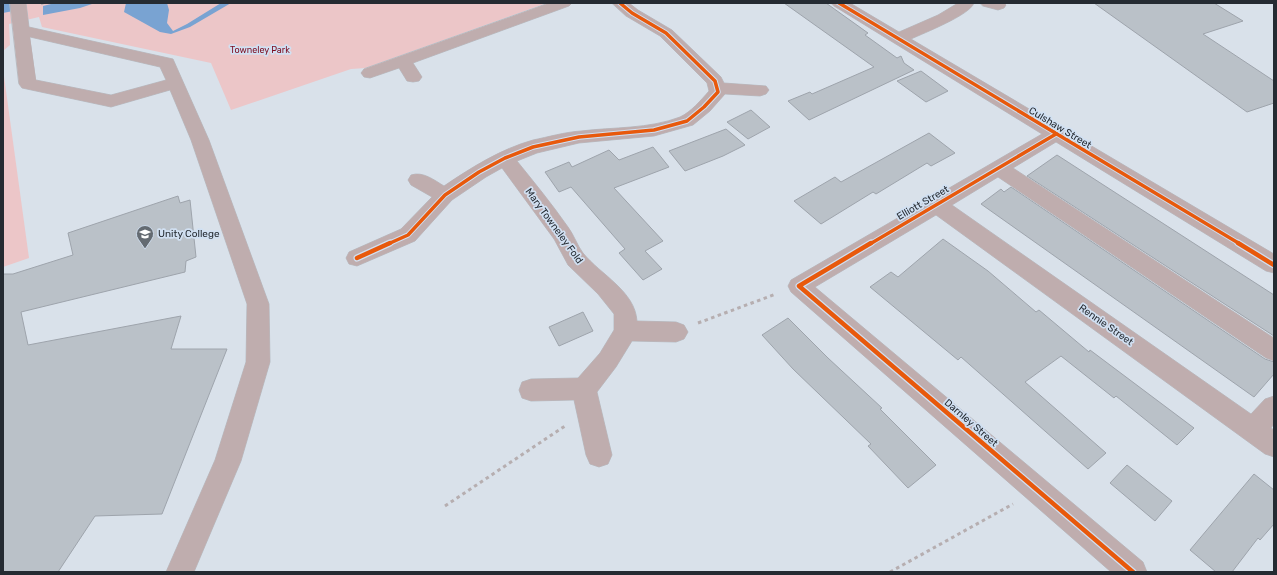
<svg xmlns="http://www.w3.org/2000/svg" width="1277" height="575" viewBox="0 0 1277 575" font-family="Rubik,sans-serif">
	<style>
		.green { fill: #ecc6c8 }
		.water { fill: #79a3d2 }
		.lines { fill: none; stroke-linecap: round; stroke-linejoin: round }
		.river { fill: #79a3d2; fill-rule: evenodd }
		.building { fill: #bac1c8; stroke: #9ea4ac }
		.minor-casing { stroke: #b7bdc4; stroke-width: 1 }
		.path-far1 { stroke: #b6aeb0; stroke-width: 2; stroke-dasharray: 2.5 2.5; stroke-linecap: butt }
		.path { stroke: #b6aeb0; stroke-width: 3; stroke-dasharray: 3.5 3.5; stroke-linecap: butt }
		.minor { fill: #bfadae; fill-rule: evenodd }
		.cycleway-far1-casing { stroke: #d1e0f2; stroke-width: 5.5 }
		.cycleway-casing { stroke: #d1e0f2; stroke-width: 7 }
		.cycleway-far1 { stroke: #e8590c; stroke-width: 3.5 }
		.cycleway { stroke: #e8590c; stroke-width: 4.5 }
		.labels { text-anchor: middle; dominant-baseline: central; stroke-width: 3.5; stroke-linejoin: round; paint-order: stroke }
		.far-park-label { font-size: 9px; fill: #7c0c1f; stroke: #d1e0f2 }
		.street-label { font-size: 10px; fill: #252b32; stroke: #d1e0f2 }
		.poi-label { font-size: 10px; fill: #252b32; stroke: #d1e0f2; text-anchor: start }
	</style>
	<rect width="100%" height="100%" fill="#d9e1ea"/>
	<g class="green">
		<path d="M 3,3 L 547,3 L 366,68 L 351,69 L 231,110 L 211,63 L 42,27 L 39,17 L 9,24 L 10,45 L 3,51 Z"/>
		<path d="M 3,69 L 29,258 L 3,267 Z"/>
	</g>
	<g class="water">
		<path d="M 55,3 L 95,3 L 80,8 L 43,15 L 43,6 Z"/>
		<path d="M 126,3 L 167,3 L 169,10 L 167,23 L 173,31 L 187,24 L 221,3 L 231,3 L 190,27 L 171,34 L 160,32 L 124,12 Z"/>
	</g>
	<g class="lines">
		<path class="river" d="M 3,3 L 23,3 L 18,10 L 3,13 Z"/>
	</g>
	<g class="building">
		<path d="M 784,3 L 826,3 L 868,33 L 865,35 L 897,58 L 901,56 L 904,63 L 914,70 L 809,120 L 788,101 L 810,92 L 812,94 L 874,67 Z"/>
		<path d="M 1094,3 L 1214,3 L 1243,21 L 1203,34 L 1274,81 L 1274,103 L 1247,112 Z"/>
		<path d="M 921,71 L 948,91 L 926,102 L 897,81 Z"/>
		<path d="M 751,110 L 770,127 L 748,139 L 727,122 Z"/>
		<path d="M 726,129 L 745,145 L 723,156 L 685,171 L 669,151 Z"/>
		<path d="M 929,133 L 955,153 L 931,166 L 927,163 L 876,194 L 873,192 L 821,224 L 794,201 L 835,177 L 841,182 Z"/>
		<path d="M 653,147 L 669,167 L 614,188 L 663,241 L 645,251 L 662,269 L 643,280 L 619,253 L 625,249 L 571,187 L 559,192 L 545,172 L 569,162 L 572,167 L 609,150 L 619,160 Z"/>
		<path d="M 1057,155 L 1274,295 L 1274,336 L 1027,176 Z"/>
		<path d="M 1011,187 L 1265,359 L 1274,362 L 1274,374 L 1254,397 L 981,204 L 1001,189 L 1004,192 Z"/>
		<path d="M 178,196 L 180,203 L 190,200 L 196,257 L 186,261 L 185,272 L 21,312 L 28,345 L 181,316 L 171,349 L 227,349 L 162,514 L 95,516 L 58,572 L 3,572 L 3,274 L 13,274 L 73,255 L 68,233 Z"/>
		<path d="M 943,239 L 988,271 L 1036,312 L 1039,310 L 1089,352 L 1090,350 L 1194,428 L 1177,445 L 1116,396 L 1114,398 L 1061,356 L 1025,382 L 1106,453 L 1088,469 L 961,357 L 958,360 L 870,287 L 891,272 L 898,277 Z"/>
		<path d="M 583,312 L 593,331 L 559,346 L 549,327 Z"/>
		<path d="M 788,318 L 828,358 L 882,408 L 880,409 L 936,465 L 908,488 L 868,446 L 871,444 L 793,369 L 762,335 Z"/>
		<path d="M 1127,465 L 1172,501 L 1155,521 L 1110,483 Z"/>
		<path d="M 1254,474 L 1274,490 L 1274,524 L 1260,540 L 1258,538 L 1232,572 L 1216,572 L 1190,550 Z"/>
	</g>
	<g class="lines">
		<defs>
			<g id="minor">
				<path d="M 10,3 L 26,3 L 29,27 L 173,59 L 209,140 L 269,304 L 270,362 L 241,461 L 194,572 L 166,572 L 215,460 L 246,362 L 247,304 L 191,140 L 170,90 L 111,107 L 22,88 L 19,84 ZM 30,37 L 160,67 L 166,80 L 111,95 L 36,80 Z"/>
				<path d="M 549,3 L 572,3 L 569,6 L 413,63 L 422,77 L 419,81 L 413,82 L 407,81 L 399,68 L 370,78 L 364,77 L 361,73 L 364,69 Z"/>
				<path d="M 612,3 L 629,3 L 638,10 L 672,30 L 721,77 L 724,83 L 766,86 L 769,90 L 766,94 L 760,96 L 725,94 L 710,111 L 693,125 L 654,136 L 579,143 L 537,153 L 517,161 C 534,182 552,204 568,227 C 574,235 577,245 583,253 C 601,275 635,291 637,321 L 676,322 L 684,325 L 688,332 L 684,339 L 676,342 L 632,341 L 616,367 L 597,392 L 612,455 L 608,464 L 599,467 L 590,464 L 586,455 L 574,400 L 531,401 L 522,398 L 519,390 L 522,382 L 531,379 L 578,378 L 600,353 L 614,330 L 614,314 L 598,294 L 568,265 L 554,239 L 502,168 L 486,177 L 452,200 L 415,241 L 357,266 L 349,264 L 346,258 L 349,252 L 401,229 L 432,197 L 411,185 L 408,180 L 411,175 C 423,171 434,180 444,186 C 472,167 501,149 533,140 C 548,137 565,132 581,131 C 613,127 649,129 680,117 C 691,112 701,100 709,91 L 707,83 L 660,36 L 626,16 Z"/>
				<path d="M 831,3 L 850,3 L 899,32 L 938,15 L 958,3 L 974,3 C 970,15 924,33 911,39 L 1274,254 L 1274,273 L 1266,271 L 1056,142 L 1013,168 L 1274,338 L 1274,361 L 1266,358 L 998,177 L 952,205 L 1251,414 L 1265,399 L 1274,396 L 1274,424 L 1271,428 L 1274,430 L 1274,457 L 1265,454 L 936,215 L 815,287 L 1143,562 L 1147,572 L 1111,572 L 791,292 L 788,286 L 791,280 L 1042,134 L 834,6 Z"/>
				<path d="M 980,3 L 1004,3 L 1006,5 L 1004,8 L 998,10 L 983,6 Z"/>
			</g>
		</defs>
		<use href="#minor" class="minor-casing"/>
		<path class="path-far1" d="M 41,4 L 46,3"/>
		<g class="path">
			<path d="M 698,323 L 776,294"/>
			<path d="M 445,506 L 565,426"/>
			<path d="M 890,572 L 1013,504"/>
		</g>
		<use href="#minor" class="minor"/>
		<defs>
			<g id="cycleway-far1">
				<path d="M 839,3 L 1240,244"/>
				<path d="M 388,244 L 408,235 L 445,195 L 479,172 L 505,158 L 533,147 L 579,137 L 654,130 L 687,121 L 704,107 L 718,92 L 715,81 L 666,33 L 632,13 L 620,3"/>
				<path d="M 870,244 L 1056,134"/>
			</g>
			<g id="cycleway">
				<path d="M 871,243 L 799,286 L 1133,572"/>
				<path d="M 1238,243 L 1274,265"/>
				<path d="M 357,258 L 390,243"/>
			</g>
		</defs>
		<use href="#cycleway-far1" class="cycleway-far1-casing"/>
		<use href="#cycleway" class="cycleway-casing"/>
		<use href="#cycleway-far1" class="cycleway-far1"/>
		<use href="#cycleway" class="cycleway"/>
	</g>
	<defs>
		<symbol id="school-pin" viewBox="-11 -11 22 30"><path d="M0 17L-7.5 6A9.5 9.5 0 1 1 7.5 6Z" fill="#646b72" stroke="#d1e0f2"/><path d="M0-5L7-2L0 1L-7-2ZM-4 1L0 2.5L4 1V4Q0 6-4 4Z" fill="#fff"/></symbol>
	</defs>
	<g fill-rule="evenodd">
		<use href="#school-pin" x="135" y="224" width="20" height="27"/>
	</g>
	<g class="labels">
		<g class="far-park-label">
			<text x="260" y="50">Towneley Park</text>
		</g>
		<g class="street-label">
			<text transform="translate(1060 128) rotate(31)">Culshaw Street</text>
			<text transform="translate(923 203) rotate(-30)">Elliott Street</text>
			<text transform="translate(554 226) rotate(54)">Mary Towneley Fold</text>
			<text transform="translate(1106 325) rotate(35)">Rennie Street</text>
			<text transform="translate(971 423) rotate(41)">Darnley Street</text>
		</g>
		<g class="poi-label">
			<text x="158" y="234">Unity College</text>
		</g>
	</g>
	<rect width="1277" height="575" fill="none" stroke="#252b32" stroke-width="8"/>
</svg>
